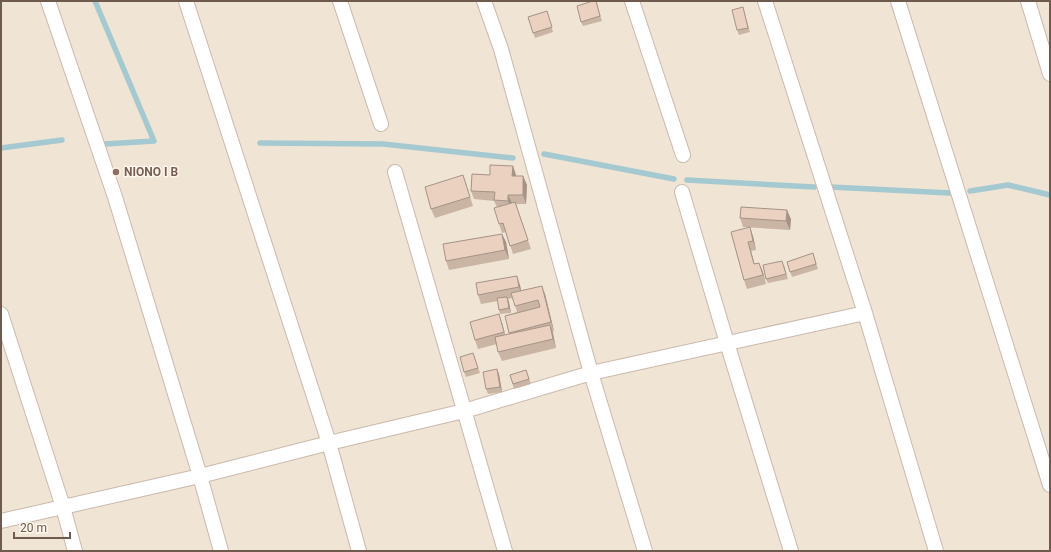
<svg xmlns="http://www.w3.org/2000/svg" width="1051" height="552" viewBox="0 0 1051 552" font-family="Roboto,sans-serif">
	<style>
		.residential { fill: #f0e4d4 }
		.lines { fill: none; stroke-linecap: round; stroke-linejoin: round }
		.stream { stroke: #a4c9d0; stroke-width: 5.5 }
		.street-casing { stroke: #c9baad; stroke-width: 16 }
		.street { stroke: #fff; stroke-width: 14 }
		.wall { fill: #cab5a5 }
		.shaded-wall { fill: #a49386 }
		.building { fill: #ebd2c0; stroke: #a49386 }
		.education-dot { fill: #8d6e63; stroke: #fcf6eb; stroke-width: 1.5 }
		.labels { text-anchor: middle; dominant-baseline: central; stroke-width: 3; stroke-linejoin: round; paint-order: stroke }
		.education-label { font-size: 12px; font-weight: bold; fill: #785e54; stroke: #fcf6eb; text-anchor: start }
	</style>
	<rect width="100%" height="100%" fill="#f9f2e5"/>
	<rect class="residential" x="1" y="1" width="1049" height="550"/>
	<g class="lines">
		<g class="stream">
			<path d="M 95,1 L 154,141 L 105,144"/>
			<path d="M 260,143 L 383,144 L 513,158"/>
			<path d="M 1,148 L 62,140"/>
			<path d="M 544,154 L 674,179"/>
			<path d="M 687,180 L 814,187"/>
			<path d="M 831,187 L 950,193"/>
			<path d="M 970,191 L 1008,185 L 1050,195"/>
		</g>
		<defs>
			<g id="street">
				<path d="M 48,1 L 115,197 L 200,476 L 221,551"/>
				<path d="M 186,1 L 329,443 L 359,551"/>
				<path d="M 340,1 L 381,124"/>
				<path d="M 484,1 L 501,49 L 591,373 L 645,551"/>
				<path d="M 632,1 L 683,155"/>
				<path d="M 765,1 L 865,313 L 936,551"/>
				<path d="M 898,1 L 1050,485"/>
				<path d="M 1028,1 L 1050,74"/>
				<path d="M 395,172 L 505,551"/>
				<path d="M 682,192 L 727,343 L 791,551"/>
				<path d="M 1,314 L 63,507 L 75,551"/>
				<path d="M 1,521 L 200,476 L 329,443 L 464,411 L 591,373 L 865,313"/>
			</g>
		</defs>
		<use href="#street" class="street-casing"/>
		<use href="#street" class="street"/>
	</g>
	<g class="wall">
		<path d="M 596,1 L 602,21 L 583,26 L 581,22 Z"/>
		<path d="M 743,7 L 750,32 L 739,35 L 737,30 Z"/>
		<path d="M 547,11 L 553,32 L 535,38 L 528,17 Z"/>
		<path d="M 513,166 L 516,176 L 523,176 L 527,185 L 526,204 L 516,204 L 531,249 L 513,254 L 506,232 L 502,233 L 499,224 L 497,207 L 494,201 L 474,199 L 471,191 L 490,175 Z"/>
		<path d="M 466,184 L 473,206 L 435,218 L 431,209 Z"/>
		<path d="M 740,218 L 791,219 L 790,230 L 743,227 Z"/>
		<path d="M 731,232 L 753,236 L 756,250 L 751,251 L 754,264 L 759,263 L 766,284 L 747,289 L 744,280 Z"/>
		<path d="M 502,234 L 506,242 L 509,259 L 449,270 L 446,261 Z"/>
		<path d="M 813,253 L 818,269 L 792,277 L 787,262 Z"/>
		<path d="M 784,265 L 788,279 L 768,283 L 766,279 Z"/>
		<path d="M 520,285 L 521,291 L 545,294 L 554,331 L 552,332 L 556,348 L 502,361 L 498,352 L 497,344 L 478,349 L 475,340 L 502,323 L 505,335 L 509,334 L 505,316 L 517,312 L 513,298 L 508,299 L 511,313 L 500,314 L 499,310 L 498,301 L 481,304 L 478,295 Z"/>
		<path d="M 473,353 L 480,373 L 466,377 L 464,372 Z"/>
		<path d="M 526,370 L 531,384 L 514,389 L 510,375 Z"/>
		<path d="M 499,374 L 502,392 L 488,394 L 486,389 Z"/>
	</g>
	<g class="shaded-wall">
		<path d="M 513,166 L 516,175 L 515,185 L 512,176 Z"/>
		<path d="M 523,176 L 527,185 L 526,204 L 523,195 Z"/>
		<path d="M 508,195 L 512,203 L 511,210 L 508,201 Z"/>
		<path d="M 787,210 L 791,219 L 790,230 L 786,221 Z"/>
		<path d="M 750,227 L 753,236 L 756,250 L 753,241 Z"/>
		<path d="M 502,234 L 506,242 L 509,259 L 505,250 Z"/>
		<path d="M 748,242 L 751,251 L 757,273 L 754,264 Z"/>
		<path d="M 759,263 L 763,272 L 766,284 Z"/>
		<path d="M 517,276 L 520,285 L 522,296 L 519,287 Z"/>
		<path d="M 542,286 L 545,294 L 554,331 L 551,322 Z"/>
		<path d="M 507,297 L 509,302 L 511,313 L 509,308 Z"/>
		<path d="M 499,314 L 502,323 L 507,341 L 504,332 Z"/>
		<path d="M 550,325 L 553,333 L 556,348 L 553,339 Z"/>
		<path d="M 497,369 L 499,374 L 502,392 L 500,387 Z"/>
	</g>
	<g class="building">
		<path d="M 593,1 L 596,1 L 600,16 L 581,22 L 577,6 Z"/>
		<path d="M 743,7 L 748,28 L 737,30 L 732,10 Z"/>
		<path d="M 547,11 L 552,27 L 533,33 L 528,17 Z"/>
		<path d="M 490,165 L 513,166 L 512,176 L 523,176 L 523,195 L 508,195 L 508,201 L 494,200 L 495,192 L 471,191 L 472,174 L 490,175 Z"/>
		<path d="M 463,175 L 470,197 L 431,209 L 425,187 Z"/>
		<path d="M 515,202 L 528,240 L 510,246 L 503,223 L 499,224 L 494,208 Z"/>
		<path d="M 741,207 L 787,210 L 786,221 L 740,218 Z"/>
		<path d="M 750,227 L 753,241 L 748,242 L 754,264 L 759,263 L 763,275 L 744,280 L 731,232 Z"/>
		<path d="M 502,234 L 505,250 L 446,261 L 443,244 Z"/>
		<path d="M 813,253 L 816,264 L 790,272 L 787,262 Z"/>
		<path d="M 782,261 L 786,274 L 766,279 L 763,265 Z"/>
		<path d="M 517,276 L 519,287 L 478,295 L 476,283 Z"/>
		<path d="M 542,286 L 551,322 L 509,333 L 505,316 L 540,307 L 538,300 L 515,306 L 511,293 Z"/>
		<path d="M 507,297 L 509,308 L 499,310 L 497,298 Z"/>
		<path d="M 499,314 L 504,332 L 475,340 L 470,322 Z"/>
		<path d="M 550,325 L 553,339 L 498,352 L 495,337 Z"/>
		<path d="M 473,353 L 478,368 L 464,372 L 460,357 Z"/>
		<path d="M 497,369 L 500,387 L 486,389 L 483,372 Z"/>
		<path d="M 526,370 L 529,379 L 513,384 L 510,375 Z"/>
	</g>
	<circle class="education-dot" cx="116" cy="172" r="4"/>
	<g class="labels">
		<g class="education-label">
			<text x="124" y="172">NIONO I B</text>
		</g>
	</g>
	<rect width="1051" height="552" fill="none" stroke="#6f5a4e" stroke-width="4"/>
	<path d="M14 532v6h56v-6" fill="none" stroke="#6f5a4e" stroke-width="2"/>
	<text x="20" y="532" font-size="12" fill="#6f5a4e" stroke="#fcf6eb" stroke-width="3" paint-order="stroke">20 m</text>
</svg>
